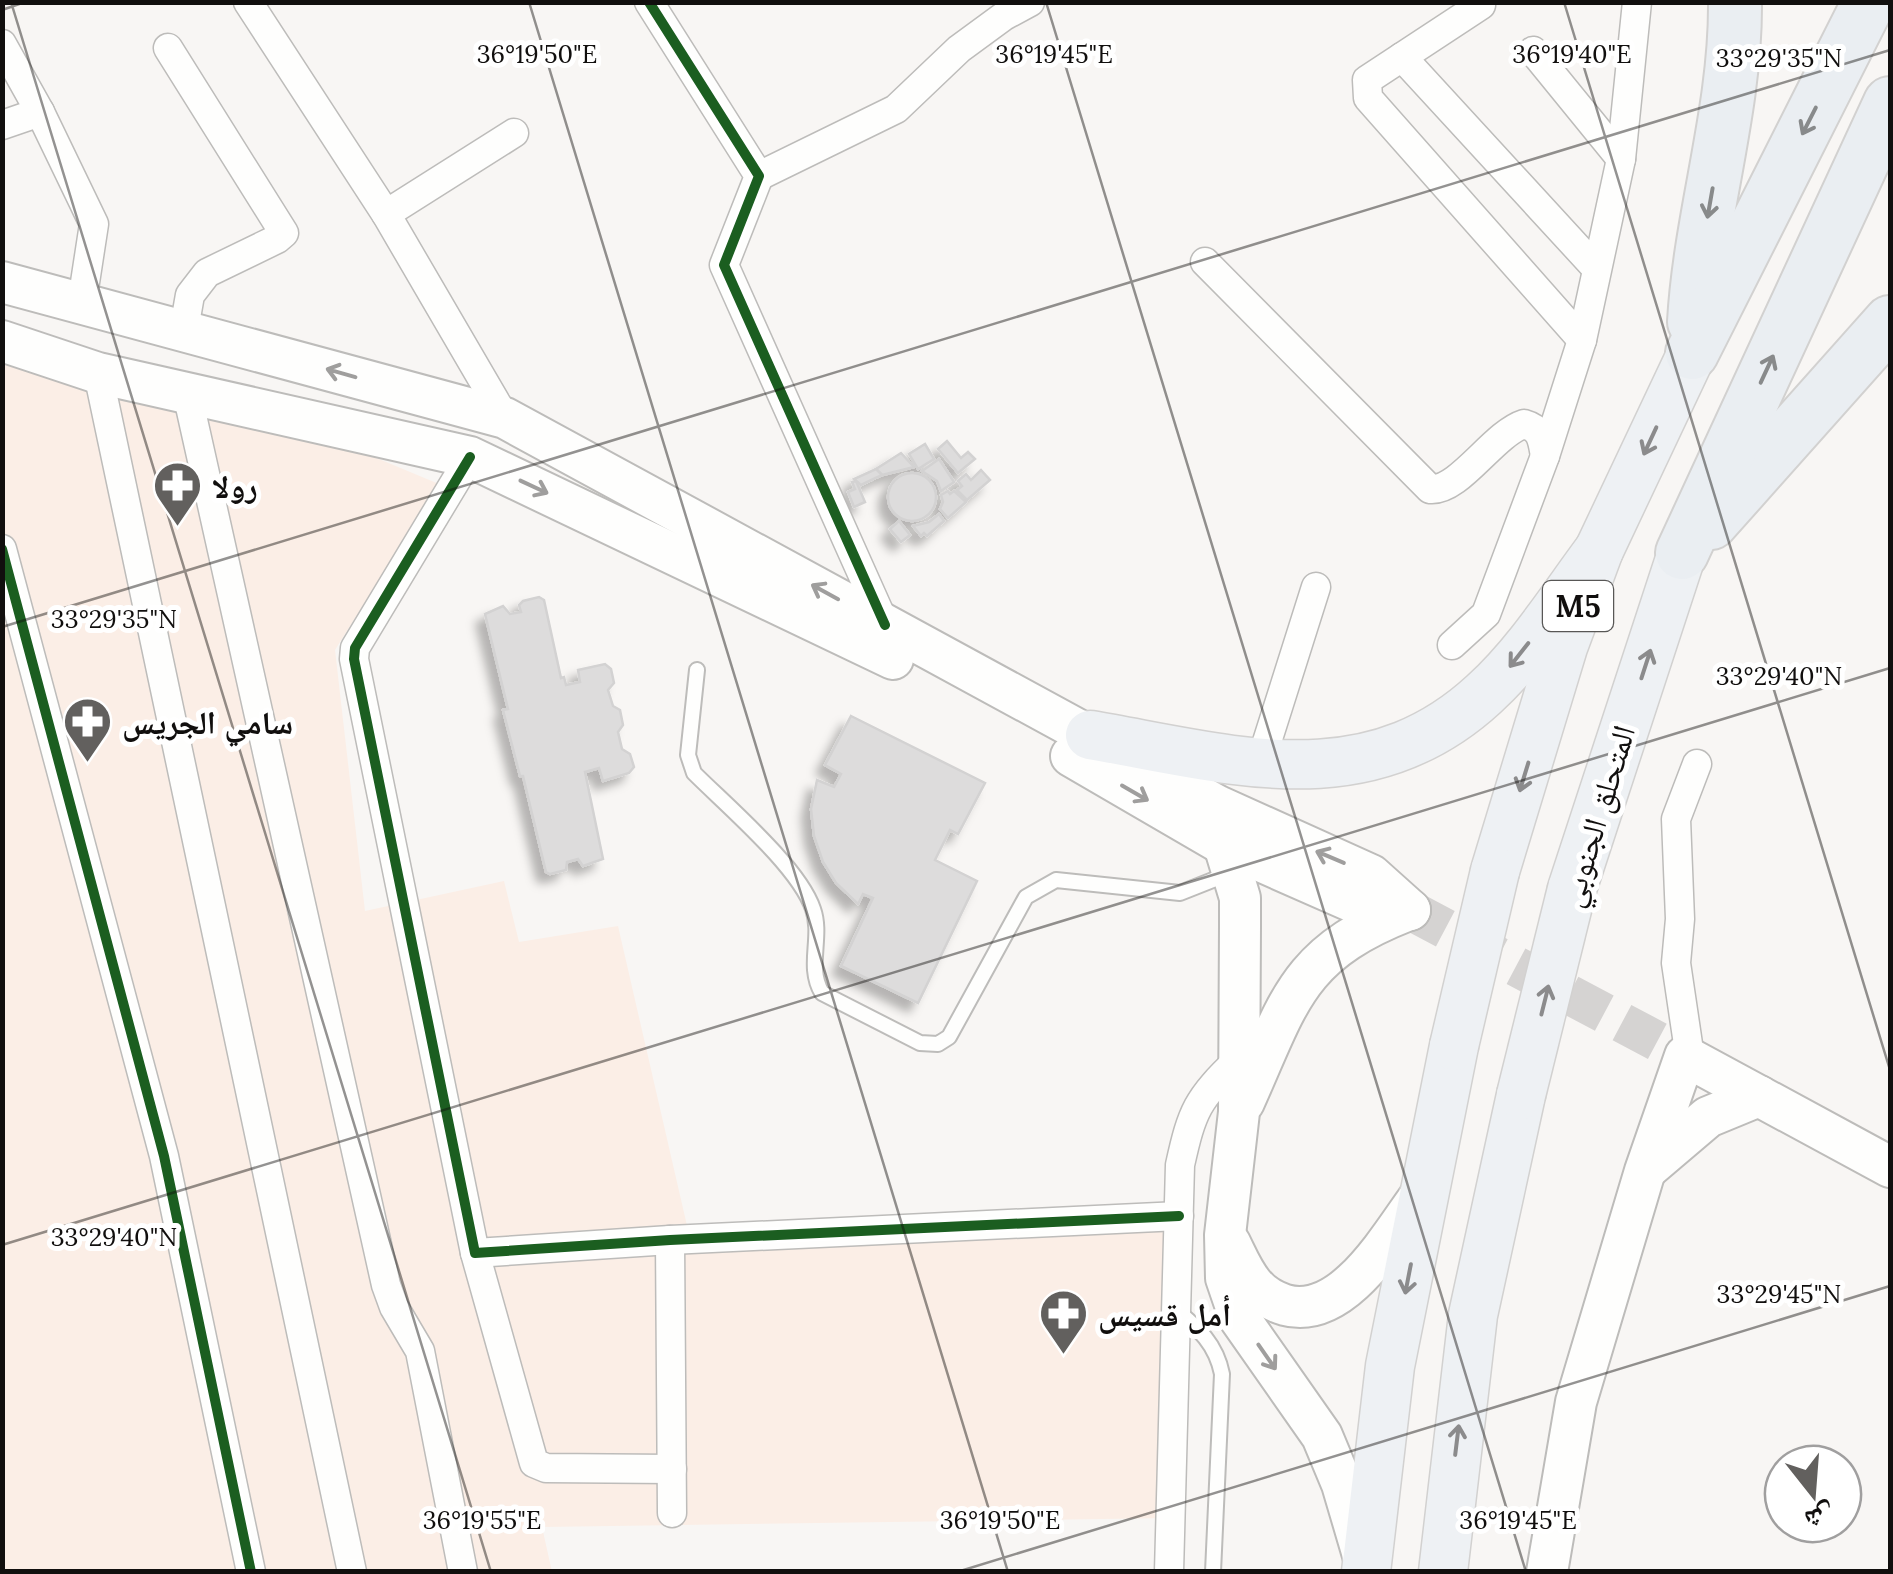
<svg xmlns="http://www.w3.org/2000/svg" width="1893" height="1574" viewBox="0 0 1893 1574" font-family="Lora,'Noto Naskh Arabic',serif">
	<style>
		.commercial { fill: #fbeee6 }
		.building { fill: #dddcdc; stroke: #d3d2d2; stroke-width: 2.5; filter: url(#shadow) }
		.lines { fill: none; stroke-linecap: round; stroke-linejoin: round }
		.secondary-tunnel { stroke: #d5d3d2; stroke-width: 40; stroke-dasharray: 40 20; stroke-linecap: butt }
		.service-casing { stroke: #bdbcba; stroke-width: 18 }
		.minor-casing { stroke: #bdbcba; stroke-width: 31 }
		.secondary-casing { stroke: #bdbcba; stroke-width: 44 }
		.trunk-casing { stroke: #d2d1d0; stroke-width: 51 }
		.motorway-casing { stroke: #d2d1d0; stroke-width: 56 }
		.service { stroke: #fefefd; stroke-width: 14 }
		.minor { stroke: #fefefd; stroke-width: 28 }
		.secondary { stroke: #fefefd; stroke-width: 40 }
		.trunk { stroke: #eef1f4; stroke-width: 48 }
		.motorway { stroke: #eaeef2; stroke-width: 52 }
		.trunk-bridge-casing { stroke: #d2d1d0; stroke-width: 51; stroke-linecap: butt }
		.trunk-bridge { stroke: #eef1f4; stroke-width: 48 }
		.cycleway-casing { stroke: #fff; stroke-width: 16 }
		.cycleway { stroke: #1b5e20; stroke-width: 10 }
		.oneway { stroke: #888a8b }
		.oneway2 { stroke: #9f9e9d }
		.oneway3 { stroke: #8b8b8c }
		.ticks { fill: none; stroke: #110f0e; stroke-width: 2.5; stroke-opacity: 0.45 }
		.labels { text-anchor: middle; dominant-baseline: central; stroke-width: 10; stroke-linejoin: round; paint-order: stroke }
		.shield { fill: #fff; stroke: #585756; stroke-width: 2.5 }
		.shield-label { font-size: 30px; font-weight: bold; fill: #110f0e }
		.poi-label { font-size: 32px; font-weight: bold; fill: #110f0e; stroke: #fff; text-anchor: start }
		.street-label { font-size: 32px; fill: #110f0e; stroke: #fff }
		.ticks-label { font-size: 25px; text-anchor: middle; fill: #110f0e; stroke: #fff; stroke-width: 10; stroke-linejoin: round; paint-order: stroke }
	</style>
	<defs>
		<filter id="shadow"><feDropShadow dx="-9" dy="9" stdDeviation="5" flood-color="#0004"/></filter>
	</defs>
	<rect width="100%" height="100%" fill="#f8f6f4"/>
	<path class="commercial" d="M 3,341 L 374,457 L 439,484 L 335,650 L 365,911 L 504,881 L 519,942 L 618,926 L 691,1243 L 1176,1213 L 1171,1518 L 542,1527 L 552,1572 L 3,1572 Z"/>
	<g class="building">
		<path d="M 947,441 L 961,458 L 968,452 L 975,459 L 958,473 L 938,449 Z"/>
		<path d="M 925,444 L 934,459 L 918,469 L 909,454 Z"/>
		<path d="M 901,453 L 914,467 L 882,475 L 876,469 Z"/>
		<path d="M 939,459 L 954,482 L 941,491 L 937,481 L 922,471 Z"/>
		<path d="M 876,469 L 882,475 L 861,485 L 854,479 Z"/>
		<path d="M 981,470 L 990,480 L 967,500 L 957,490 L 962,486 L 958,481 L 966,474 L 971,480 Z"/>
		<circle cx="912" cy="497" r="24"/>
		<path d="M 856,481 L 865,502 L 854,507 L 848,492 L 855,489 L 852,482 Z"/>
		<path d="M 948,491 L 950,494 L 954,491 L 966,502 L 948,518 L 940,509 L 943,502 L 941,495 Z"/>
		<path d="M 939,514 L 944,521 L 927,536 L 924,533 L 921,536 L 913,526 L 929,522 Z"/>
		<path d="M 899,521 L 910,535 L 901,542 L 890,529 Z"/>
		<path d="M 539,597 L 544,600 L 561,678 L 564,677 L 566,685 L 580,682 L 578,670 L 605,664 L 611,669 L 614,683 L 608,690 L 613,706 L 620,710 L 623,725 L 618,732 L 622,749 L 630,754 L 634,767 L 629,773 L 603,781 L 599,768 L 585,772 L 603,859 L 583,866 L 578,859 L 567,862 L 566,870 L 550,874 L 546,872 L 523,776 L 520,776 L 503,710 L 508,709 L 485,614 L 503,606 L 510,614 L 521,612 L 519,605 L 523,601 Z"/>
		<path d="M 851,716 L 985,783 L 958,834 L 950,830 L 935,860 L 977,881 L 918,1003 L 841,966 L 873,898 L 863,894 L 858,904 L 836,883 L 823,862 L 814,836 L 811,809 L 817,780 L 834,787 L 841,774 L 825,765 Z"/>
	</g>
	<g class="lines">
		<path class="secondary-tunnel" d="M 1410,910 L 1685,1056"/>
		<defs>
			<g id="service">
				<path d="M 697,670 L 688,755 L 694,773 C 727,806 799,867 813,909 C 823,937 806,966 822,993 L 920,1043 L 938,1044 L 949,1037 L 1026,897 L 1056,880 L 1180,893 L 1228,874"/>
				<path d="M 1176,1310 C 1199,1329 1216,1344 1222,1374 L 1213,1572"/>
			</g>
			<g id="minor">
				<path d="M 248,2 L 386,214 L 505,418"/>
				<path d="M 649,2 L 759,176 L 724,265 L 885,625"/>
				<path d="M 1481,5 L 1367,80 L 1368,98 L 1582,340"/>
				<path d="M 2,44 L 40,112 L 94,224 L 82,302"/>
				<path d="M 168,48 L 284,233 L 277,239 L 207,273 L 190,295 L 184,329"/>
				<path d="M 1533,51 L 1621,159"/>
				<path d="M 1402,57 L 1595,267"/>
				<path d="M 2,125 L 40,112"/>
				<path d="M 759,176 L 896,109 L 959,49 L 1004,16 L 1030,2"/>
				<path d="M 386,214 L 514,133"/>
				<path d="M 1205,262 L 1430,489 C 1459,492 1493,434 1524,424 C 1542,429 1542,440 1545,456"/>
				<path d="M 98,373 L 352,1572"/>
				<path d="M 187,393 L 386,1285 L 394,1307 L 420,1351 L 463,1572"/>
				<path d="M 470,457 L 355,648 L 354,659 L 475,1253 L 670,1240 L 1179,1216"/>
				<path d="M 2,549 L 164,1156 L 251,1572"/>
				<path d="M 1452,645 L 1486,614 L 1545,456 L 1582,340 L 1621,159 L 1637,2"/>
				<path d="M 1260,764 L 1316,587"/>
				<path d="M 1685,1056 L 1688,1044 L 1676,963 L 1680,919 L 1676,819 L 1697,764"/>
				<path d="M 670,1240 L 672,1513"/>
				<path d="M 475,1253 L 534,1463 L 546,1468 L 672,1469"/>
				<path d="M 1169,1572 L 1180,1165 C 1192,1111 1197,1099 1238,1060"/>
			</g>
			<g id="secondary">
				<path d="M 2,282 L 505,418 L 1218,806 L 1371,875 L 1410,910"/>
				<path d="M 2,341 L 98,373 L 470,457 L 893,659"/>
				<path d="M 1071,756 L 1224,845 L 1353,902 L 1381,909 L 1410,910"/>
				<path d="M 1224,845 L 1240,898 L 1240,926 L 1239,1112 L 1225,1235 L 1226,1278 L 1240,1319 L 1322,1436 L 1342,1484 L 1365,1562"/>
				<path d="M 1244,1102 C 1289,1002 1296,954 1406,911"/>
				<path d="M 1648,1168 L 1708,1117 L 1759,1096"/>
				<path d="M 1230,1243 C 1237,1257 1243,1272 1253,1284 C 1261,1294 1272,1301 1285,1305 C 1346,1322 1394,1229 1426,1188"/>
				<path d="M 1547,1572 L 1576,1402 L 1645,1171 L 1685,1056 L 1890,1167"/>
			</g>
			<g id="trunk">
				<path d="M 1090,735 C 1230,759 1366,803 1484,694 C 1529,653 1563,598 1599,550"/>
				<path d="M 1495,871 L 1563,647 L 1599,550 L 1692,353"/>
				<path d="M 1572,889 L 1682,553"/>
				<path d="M 1366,1572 L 1390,1366 L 1454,1046"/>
				<path d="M 1443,1572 L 1473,1315 L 1521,1095"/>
			</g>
			<g id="motorway">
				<path d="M 1694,322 C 1700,215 1736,111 1735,2"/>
				<path d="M 1692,353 L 1869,2"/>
				<path d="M 1711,523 L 1890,322"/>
				<path d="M 1682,553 L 1890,103"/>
			</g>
		</defs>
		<use href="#service" class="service-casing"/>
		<use href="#minor" class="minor-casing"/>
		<use href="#secondary" class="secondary-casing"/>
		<use href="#trunk" class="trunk-casing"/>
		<use href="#motorway" class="motorway-casing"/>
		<use href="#service" class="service"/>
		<use href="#minor" class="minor"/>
		<use href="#secondary" class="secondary"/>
		<use href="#trunk" class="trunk"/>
		<use href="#motorway" class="motorway"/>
		<defs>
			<g id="trunk-bridge">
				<path d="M 1454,1046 L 1495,871"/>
				<path d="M 1521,1095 L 1572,889"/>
			</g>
		</defs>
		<use href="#trunk-bridge" class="trunk-bridge-casing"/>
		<use href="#trunk-bridge" class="trunk-bridge"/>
		<defs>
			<g id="cycleway">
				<path d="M 649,2 L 759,176 L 724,265 L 885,625"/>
				<path d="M 470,457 L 355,648 L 354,659 L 475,1253 L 670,1240 L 1179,1216"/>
				<path d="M 2,549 L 164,1156 L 251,1572"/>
			</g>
		</defs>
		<use href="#cycleway" class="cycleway-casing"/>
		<use href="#cycleway" class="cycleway"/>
	</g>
	<defs><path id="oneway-shaft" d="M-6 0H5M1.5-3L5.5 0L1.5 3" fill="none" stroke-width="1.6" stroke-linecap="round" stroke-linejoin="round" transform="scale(2.5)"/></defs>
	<g class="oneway">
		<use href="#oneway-shaft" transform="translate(1809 121) rotate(117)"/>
		<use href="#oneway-shaft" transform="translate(1710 203) rotate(100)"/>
		<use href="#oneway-shaft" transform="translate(1767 369) rotate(-65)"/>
	</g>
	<g class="oneway2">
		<use href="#oneway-shaft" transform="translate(341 373) rotate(-164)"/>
		<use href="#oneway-shaft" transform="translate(534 487) rotate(25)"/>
		<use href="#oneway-shaft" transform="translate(825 592) rotate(-151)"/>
		<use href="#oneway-shaft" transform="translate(1135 793) rotate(30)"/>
		<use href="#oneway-shaft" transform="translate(1330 857) rotate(-157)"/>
		<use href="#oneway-shaft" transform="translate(1267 1357) rotate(55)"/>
	</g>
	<g class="oneway3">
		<use href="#oneway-shaft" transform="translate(1650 441) rotate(115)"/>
		<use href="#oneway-shaft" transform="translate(1519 655) rotate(128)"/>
		<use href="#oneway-shaft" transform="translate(1646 664) rotate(-72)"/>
		<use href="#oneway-shaft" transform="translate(1524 777) rotate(107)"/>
		<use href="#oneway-shaft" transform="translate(1545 1000) rotate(-76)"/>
		<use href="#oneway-shaft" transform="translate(1408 1279) rotate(101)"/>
		<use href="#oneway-shaft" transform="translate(1457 1440) rotate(-83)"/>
	</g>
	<path class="ticks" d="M 11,2 L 491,1572M 529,2 L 1008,1572M 1046,2 L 1526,1572M 1564,2 L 1890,1070M 2,10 L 25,2M 2,627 L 1890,50M 2,1245 L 1890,668M 957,1572 L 1890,1286"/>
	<defs>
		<symbol id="pharmacy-pin" viewBox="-11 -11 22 30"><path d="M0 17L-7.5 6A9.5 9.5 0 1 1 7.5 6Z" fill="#62605e" stroke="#fff"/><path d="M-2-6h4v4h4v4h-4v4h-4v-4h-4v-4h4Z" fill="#fff"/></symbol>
	</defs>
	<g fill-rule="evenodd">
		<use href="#pharmacy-pin" x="150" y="458" width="55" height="75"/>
		<use href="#pharmacy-pin" x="60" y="694" width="55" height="75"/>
		<use href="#pharmacy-pin" x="1036" y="1286" width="55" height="75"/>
	</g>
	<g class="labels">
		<rect class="shield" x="1543" y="581" width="70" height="50" rx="8"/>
		<g class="shield-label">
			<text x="1578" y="606">M5</text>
		</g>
		<g class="poi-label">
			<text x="212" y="486">رولا</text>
			<text x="122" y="722">سامي الجريس</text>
			<text x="1098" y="1314">أمل قسيس</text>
		</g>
		<g class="street-label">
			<text transform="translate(1597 816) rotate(-73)">المتحلق الجنوبي</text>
		</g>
	</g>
	<g class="ticks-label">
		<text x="537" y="63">36°19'50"E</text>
		<text x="1054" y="63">36°19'45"E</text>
		<text x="1572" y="63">36°19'40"E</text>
		<text x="1779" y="67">33°29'35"N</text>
		<text x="114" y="628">33°29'35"N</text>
		<text x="1779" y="685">33°29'40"N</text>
		<text x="114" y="1246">33°29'40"N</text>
		<text x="1779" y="1303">33°29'45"N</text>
		<text x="482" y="1529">36°19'55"E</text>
		<text x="1000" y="1529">36°19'50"E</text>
		<text x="1518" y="1529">36°19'45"E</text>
	</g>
	<rect width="1893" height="1574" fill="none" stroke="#110f0e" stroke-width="10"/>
	<g transform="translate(1813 1494) rotate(163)"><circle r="48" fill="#ffffff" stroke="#a09f9f" stroke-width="2.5"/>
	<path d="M0-8L18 38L0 25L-18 38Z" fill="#62605e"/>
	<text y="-15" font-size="28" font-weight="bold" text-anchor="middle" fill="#110f0e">ش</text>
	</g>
</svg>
